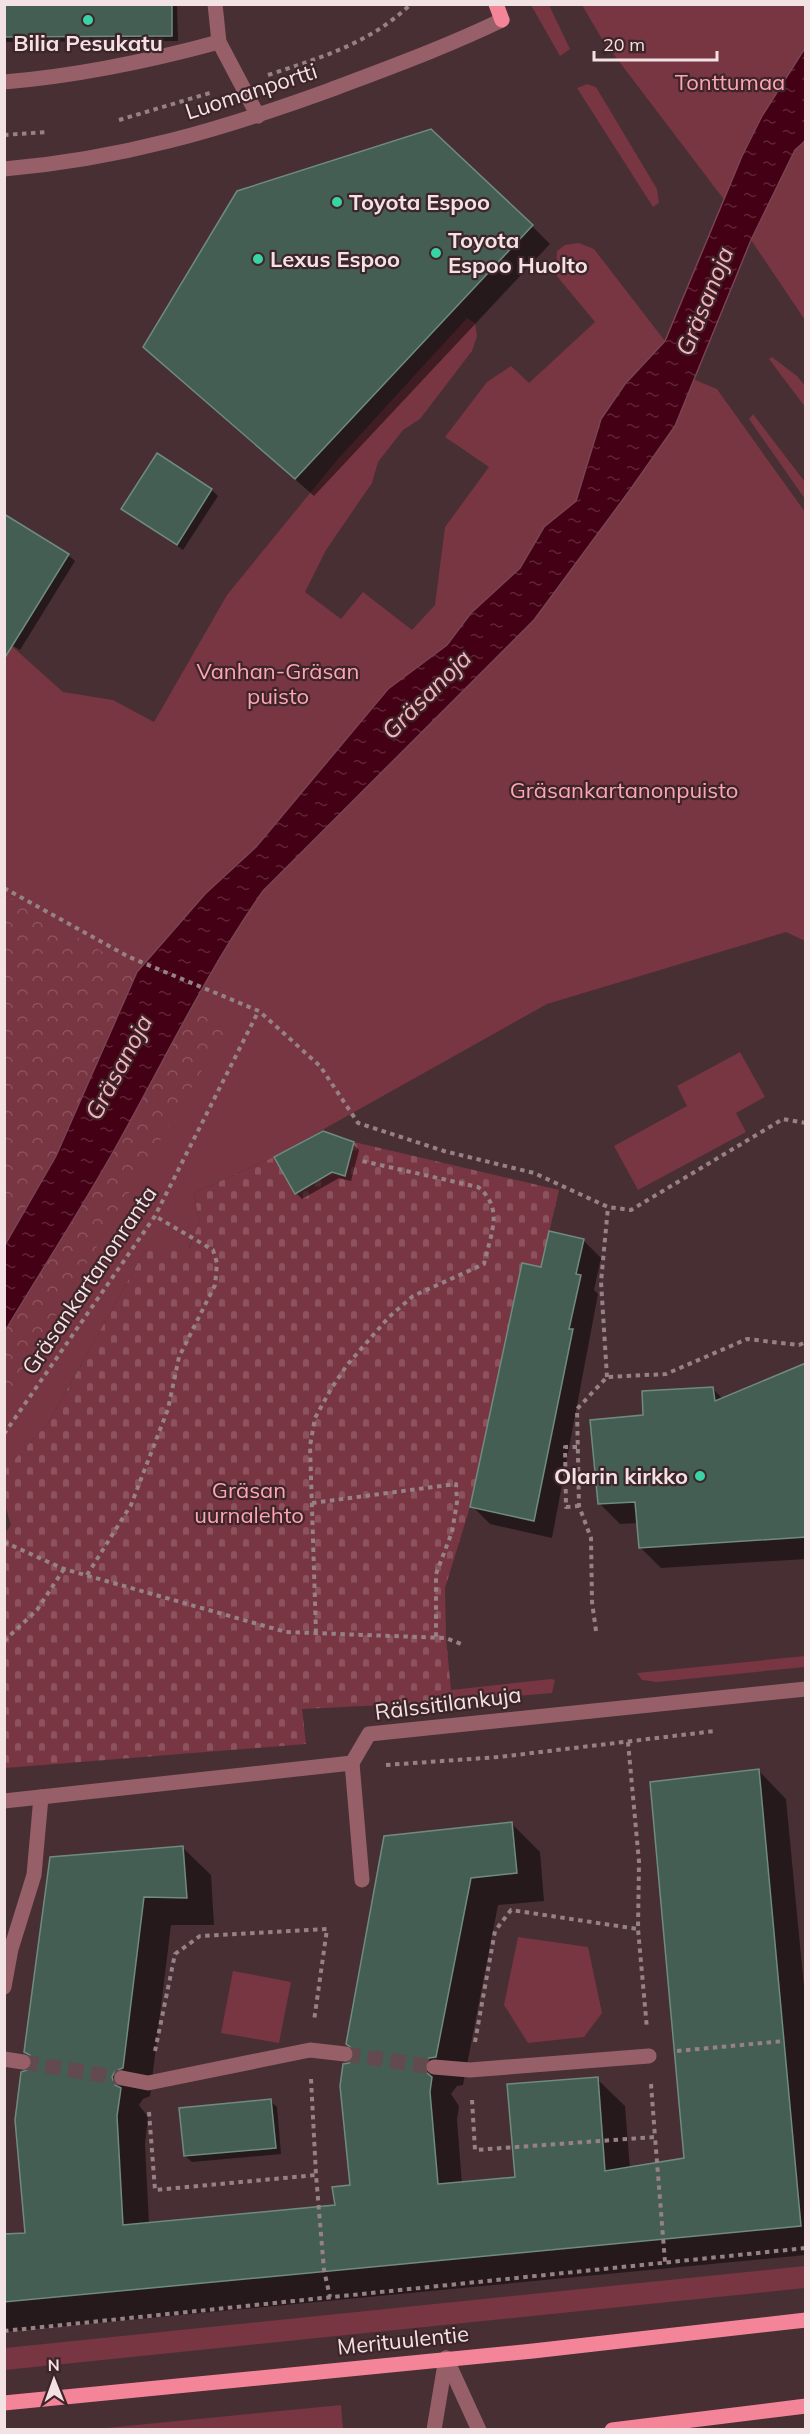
<svg xmlns="http://www.w3.org/2000/svg" width="810" height="2434" viewBox="0 0 810 2434" font-family="Mulish,sans-serif">
	<style>
		.green { fill: #783542 }
		.forest { fill: url(#forest-crowns) }
		.cemetery { fill: url(#cemetery-stones) }
		.water { fill: url(#water-ripples); stroke: #784453; stroke-width: 1.5 }
		.shadow { fill: #0007 }
		.building { fill: #445e54; stroke: #6f8b7f; stroke-width: 1.5 }
		.lines { fill: none; stroke-linecap: round; stroke-linejoin: round }
		.minor-tunnel { stroke: #624a4e; stroke-width: 15; stroke-dasharray: 15 8; stroke-linecap: butt }
		.path { stroke: #968184; stroke-width: 4; stroke-dasharray: 4.5 4.5; stroke-linecap: butt }
		.minor { stroke: #976068; stroke-width: 15 }
		.major { stroke: #f48598; stroke-width: 15 }
		.poi-dot { fill: #38d4a6; stroke: #3d2529; stroke-width: 2 }
		.labels { text-anchor: middle; dominant-baseline: central; stroke-width: 4.5; stroke-linejoin: round; paint-order: stroke }
		.poi-label { font-size: 22px; font-weight: bold; fill: #f3e2e4; stroke: #3d2529; text-anchor: start }
		.park-label { font-size: 22px; fill: #fda5b2; stroke: #3d2529 }
		.street-label { font-size: 22px; fill: #f3e2e4; stroke: #3d2529 }
		.water-label { font-size: 24px; font-style: italic; fill: #f7b4bd; stroke: #3d2529 }
	</style>
	<defs>
		<pattern id="forest-crowns" width="20" height="18" patternUnits="userSpaceOnUse" patternTransform="scale(1.5)"><rect width="20" height="18" fill="#783542"/><path d="M2 6a3 3 0 1 1 6 0M12 15a3 3 0 1 1 6 0" fill="none" stroke="#8c525d"/></pattern>
		<pattern id="cemetery-stones" width="16" height="16" patternUnits="userSpaceOnUse" patternTransform="scale(1.5)"><rect width="16" height="16" fill="#783542"/><path d="M2 7V4a2 2 0 0 1 4 0v3zM10 15v-3a2 2 0 0 1 4 0v3z" fill="#8c525d"/></pattern>
		<pattern id="water-ripples" width="26" height="14" patternUnits="userSpaceOnUse" patternTransform="scale(1.5)"><rect width="26" height="14" fill="#440015"/><path d="M2 4q2-2 4 0t4 0M15 11q2-2 4 0t4 0" fill="none" stroke="#5f2537"/></pattern>
	</defs>
	<rect width="100%" height="100%" fill="#482f33"/>
	<g class="green">
		<path d="M 531,5 L 549,5 L 570,49 L 560,56 Z"/>
		<path d="M 582,5 L 805,5 L 805,320 L 722,197 L 602,39 Z"/>
		<path d="M 587,84 L 596,87 L 657,189 L 659,203 L 653,207 L 577,88 Z"/>
		<path d="M 579,243 L 594,249 L 665,341 L 625,384 L 601,419 L 576,501 L 544,527 L 520,568 L 471,613 L 447,645 L 388,689 L 256,847 L 205,894 L 5,1245 L 5,640 L 63,692 L 113,700 L 154,722 L 227,595 L 337,460 L 467,318 L 475,323 L 477,336 L 472,351 L 420,419 L 403,430 L 378,462 L 372,483 L 326,550 L 305,592 L 341,619 L 363,592 L 412,630 L 435,605 L 445,527 L 489,467 L 445,437 L 487,382 L 511,366 L 529,383 L 595,322 L 556,275 L 557,251 L 565,245 Z"/>
		<path d="M 772,357 L 797,376 L 805,386 L 805,407 L 769,359 Z"/>
		<path d="M 693,379 L 717,389 L 805,512 L 805,941 L 786,932 L 547,1004 L 274,1157 L 194,1193 L 199,1222 L 188,1250 L 145,1250 L 49,1422 L 5,1471 L 4,1331 L 121,1137 L 190,1010 L 243,919 L 263,891 L 329,822 L 534,620 L 675,426 Z"/>
		<path d="M 753,414 L 805,482 L 805,499 L 749,419 Z"/>
		<path d="M 740,1052 L 765,1097 L 736,1113 L 746,1132 L 638,1190 L 614,1146 L 687,1106 L 677,1086 Z"/>
		<path d="M 805,1656 L 805,1667 L 657,1682 L 642,1680 L 637,1673 Z"/>
		<path d="M 551,1679 L 555,1680 L 552,1693 L 445,1702 L 451,1690 Z"/>
		<path d="M 518,1937 L 588,1947 L 602,2013 L 584,2037 L 528,2043 L 504,2005 Z"/>
		<path d="M 233,1971 L 291,1982 L 279,2043 L 221,2033 Z"/>
		<path d="M 805,2266 L 805,2288 L 5,2370 L 5,2348 Z"/>
		<path d="M 341,2405 L 343,2429 L 96,2429 Z"/>
	</g>
	<g class="forest">
		<path d="M 5,895 L 137,972 L 56,1156 L 17,1221 L 5,1196 Z"/>
		<path d="M 190,1010 L 228,1027 L 5,1400 L 4,1331 L 121,1137 Z"/>
	</g>
	<path class="cemetery" d="M 323,1131 L 354,1142 L 559,1190 L 541,1267 L 522,1263 L 470,1507 L 445,1588 L 446,1638 L 451,1690 L 445,1702 L 302,1709 L 306,1744 L 5,1768 L 4,1534 L 11,1525 L 5,1505 L 4,1471 L 49,1422 L 145,1250 L 189,1249 L 199,1222 L 194,1193 L 274,1157 Z"/>
	<path class="water" d="M 805,48 L 805,141 L 795,150 L 751,240 L 675,426 L 630,490 L 534,620 L 263,891 C 209,968 168,1053 122,1136 C 86,1202 44,1266 5,1331 L 5,1245 L 56,1156 L 137,972 L 205,894 L 256,847 L 388,689 L 447,645 L 471,613 L 520,568 L 544,527 L 576,501 L 601,419 L 625,384 L 665,341 L 742,156 L 762,116 Z"/>
	<g class="shadow">
		<path d="M 4,4 L 177,4 L 178,41 L 4,42 Z"/>
		<path d="M 532,226 L 550,244 L 314,496 L 145,347 Z"/>
		<path d="M 212,490 L 218,496 L 183,550 L 123,509 Z"/>
		<path d="M 68,555 L 75,561 L 20,650 L 4,641 Z"/>
		<path d="M 353,1144 L 359,1150 L 351,1181 L 339,1178 L 302,1199 L 296,1193 Z"/>
		<path d="M 583,1240 L 601,1258 L 594,1290 L 598,1294 L 552,1538 L 490,1524 L 472,1506 Z"/>
		<path d="M 806,1364 L 806,1559 L 661,1568 L 640,1547 L 638,1523 L 620,1524 L 599,1503 L 644,1416 L 712,1388 L 723,1399 Z"/>
		<path d="M 759,1771 L 786,1799 L 806,2008 L 806,2255 L 4,2332 L 4,2236 L 26,2235 L 31,2070 L 34,2063 L 26,2052 L 52,1858 L 183,1848 L 211,1875 L 214,1925 L 171,1925 L 150,2096 L 143,2099 L 139,2105 L 148,2117 L 145,2144 L 149,2224 L 337,2206 L 352,2186 L 350,2064 L 356,2056 L 385,1838 L 512,1824 L 540,1852 L 544,1901 L 498,1905 L 463,2085 L 457,2086 L 451,2094 L 459,2106 L 457,2120 L 462,2184 L 516,2179 L 597,2079 L 625,2106 L 630,2169 L 686,2160 Z"/>
		<path d="M 270,2101 L 277,2107 L 281,2154 L 192,2162 L 185,2156 Z"/>
	</g>
	<g class="building">
		<path d="M 4,4 L 172,4 L 172,36 L 4,37 Z"/>
		<path d="M 431,129 L 533,225 L 295,479 L 143,347 L 237,191 Z"/>
		<path d="M 157,453 L 212,489 L 177,545 L 121,509 Z"/>
		<path d="M 4,514 L 69,554 L 4,659 Z"/>
		<path d="M 323,1131 L 354,1142 L 345,1176 L 332,1172 L 295,1194 L 274,1157 Z"/>
		<path d="M 549,1231 L 584,1239 L 576,1274 L 581,1275 L 569,1329 L 573,1329 L 534,1521 L 470,1507 L 522,1263 L 541,1267 Z"/>
		<path d="M 806,1363 L 806,1537 L 639,1548 L 635,1502 L 598,1504 L 590,1420 L 643,1415 L 642,1391 L 713,1387 L 715,1401 Z"/>
		<path d="M 759,1769 L 801,2226 L 4,2302 L 4,2234 L 25,2233 L 15,2120 L 21,2072 L 30,2069 L 33,2063 L 30,2055 L 24,2052 L 50,1857 L 183,1846 L 187,1898 L 144,1897 L 123,2068 L 115,2071 L 112,2077 L 115,2085 L 121,2088 L 117,2116 L 123,2225 L 335,2205 L 332,2187 L 350,2185 L 340,2086 L 343,2064 L 349,2063 L 355,2056 L 354,2050 L 346,2044 L 384,1836 L 512,1822 L 517,1873 L 471,1878 L 436,2057 L 429,2058 L 424,2066 L 426,2072 L 432,2077 L 430,2092 L 438,2184 L 515,2177 L 507,2084 L 598,2077 L 605,2171 L 684,2158 L 650,1782 Z"/>
		<path d="M 271,2099 L 276,2148 L 184,2156 L 179,2108 Z"/>
	</g>
	<g class="lines">
		<g class="minor-tunnel">
			<path d="M 345,2054 L 434,2067"/>
			<path d="M 23,2062 L 122,2078"/>
		</g>
		<g class="path">
			<path d="M 268,75 C 322,57 369,44 411,4"/>
			<path d="M 119,120 L 213,92"/>
			<path d="M 4,135 L 47,132"/>
			<path d="M 4,888 L 129,957 L 259,1011 L 320,1066 L 358,1123 L 444,1151 L 534,1173 L 608,1207 L 631,1210 L 783,1119 L 806,1123"/>
			<path d="M 607,1377 L 601,1282 L 608,1207"/>
			<path d="M 4,1434 L 155,1216 L 258,1012"/>
			<path d="M 577,1447 L 565,1447 L 566,1507 L 579,1506"/>
			<path d="M 312,1503 L 456,1484 L 457,1502 L 452,1532 L 436,1574 L 436,1638"/>
			<path d="M 4,1542 L 64,1569 L 286,1632 L 446,1638 L 461,1644"/>
			<path d="M 87,1575 L 131,1505 L 168,1409 L 179,1357 L 215,1285 L 217,1263 L 213,1250 L 155,1216"/>
			<path d="M 596,1631 L 592,1602 L 591,1538 L 579,1506 L 577,1409 L 607,1377 L 666,1374 L 747,1339 L 799,1345 L 806,1342"/>
			<path d="M 316,1633 L 310,1446 L 315,1418 L 331,1389 L 347,1365 L 389,1317 L 413,1296 L 484,1264 C 490,1235 505,1209 478,1187 L 362,1161"/>
			<path d="M 4,1641 L 37,1610 L 64,1569"/>
			<path d="M 628,1742 L 639,1862 L 638,1929 L 647,2029"/>
			<path d="M 386,1765 L 499,1757 L 715,1731"/>
			<path d="M 475,2042 L 495,1931 L 511,1910 L 638,1929"/>
			<path d="M 155,2051 L 175,1954 L 200,1936 L 327,1929 L 314,2021"/>
			<path d="M 677,2051 L 784,2041"/>
			<path d="M 311,2079 L 316,2175"/>
			<path d="M 651,2084 L 655,2137"/>
			<path d="M 472,2100 L 475,2150 L 655,2137 L 665,2262"/>
			<path d="M 149,2112 L 155,2190 L 316,2175 L 324,2270 L 330,2297"/>
			<path d="M 4,2331 L 806,2248"/>
		</g>
		<g class="minor">
			<path d="M 215,4 L 219,42 L 258,116"/>
			<path d="M 4,82 C 77,76 149,61 219,42"/>
			<path d="M 4,169 C 121,159 220,130 330,90 C 388,68 446,47 502,20"/>
			<path d="M 352,1763 L 362,1880"/>
			<path d="M 4,1801 L 352,1763 L 369,1734 L 806,1689"/>
			<path d="M 4,1987 L 11,1949 L 34,1875 L 41,1797"/>
			<path d="M 4,2059 L 23,2062"/>
			<path d="M 434,2067 L 470,2070 L 649,2056"/>
			<path d="M 122,2078 L 148,2083 L 310,2050 L 345,2054"/>
			<path d="M 446,2358 L 479,2430"/>
			<path d="M 434,2430 L 446,2358"/>
		</g>
		<g class="major">
			<path d="M 496,4 L 502,20"/>
			<path d="M 4,2403 L 533,2351 L 806,2320"/>
			<path d="M 612,2430 L 806,2406"/>
		</g>
	</g>
	<g class="poi-dot">
		<circle cx="88" cy="20" r="6"/>
		<circle cx="337" cy="202" r="6"/>
		<circle cx="436" cy="253" r="6"/>
		<circle cx="258" cy="259" r="6"/>
		<circle cx="700" cy="1476" r="6"/>
	</g>
	<g class="labels">
		<g class="poi-label">
			<text x="88" y="43" text-anchor="middle">Bilia Pesukatu</text>
			<text x="349" y="202">Toyota Espoo</text>
			<text x="448" y="240">Toyota<tspan x="448" dy="25">Espoo Huolto</tspan></text>
			<text x="270" y="259">Lexus Espoo</text>
			<text x="688" y="1476" text-anchor="end">Olarin kirkko</text>
		</g>
		<g class="park-label">
			<text x="730" y="82">Tonttumaa</text>
			<text x="278" y="671">Vanhan-Gräsan<tspan x="278" dy="25">puisto</tspan></text>
			<text x="624" y="790">Gräsankartanonpuisto</text>
			<text x="249" y="1490">Gräsan<tspan x="249" dy="25">uurnalehto</tspan></text>
		</g>
		<g class="street-label">
			<text transform="translate(251 91) rotate(-18)">Luomanportti</text>
			<text transform="translate(89 1280) rotate(-56)">Gräsankartanonranta</text>
			<text transform="translate(448 1703) rotate(-7)">Rälssitilankuja</text>
			<text transform="translate(403 2340) rotate(-6)">Merituulentie</text>
		</g>
		<g class="water-label">
			<text transform="translate(704 301) rotate(-68)">Gräsanoja</text>
			<text transform="translate(426 694) rotate(-45)">Gräsanoja</text>
			<text transform="translate(118 1067) rotate(-62)">Gräsanoja</text>
		</g>
	</g>
	<rect width="810" height="2434" fill="none" stroke="#f3e2e4" stroke-width="12"/>
	<g transform="translate(54 2380) rotate(359)" stroke="#3d2529" stroke-width="4.5" paint-order="stroke">
	<path d="M0-4.5L10 22L0 15L-10 22Z" fill="#f3e2e4"/>
	<text y="-9" font-size="16" font-weight="bold" text-anchor="middle" fill="#f3e2e4">N</text>
	</g>
	<path d="M594 51v9h123v-9" fill="none" stroke="#f3e2e4" stroke-width="3"/>
	<text x="603" y="51" font-size="18" fill="#f3e2e4" stroke="#3d2529" stroke-width="4.5" paint-order="stroke">20 m</text>
</svg>
